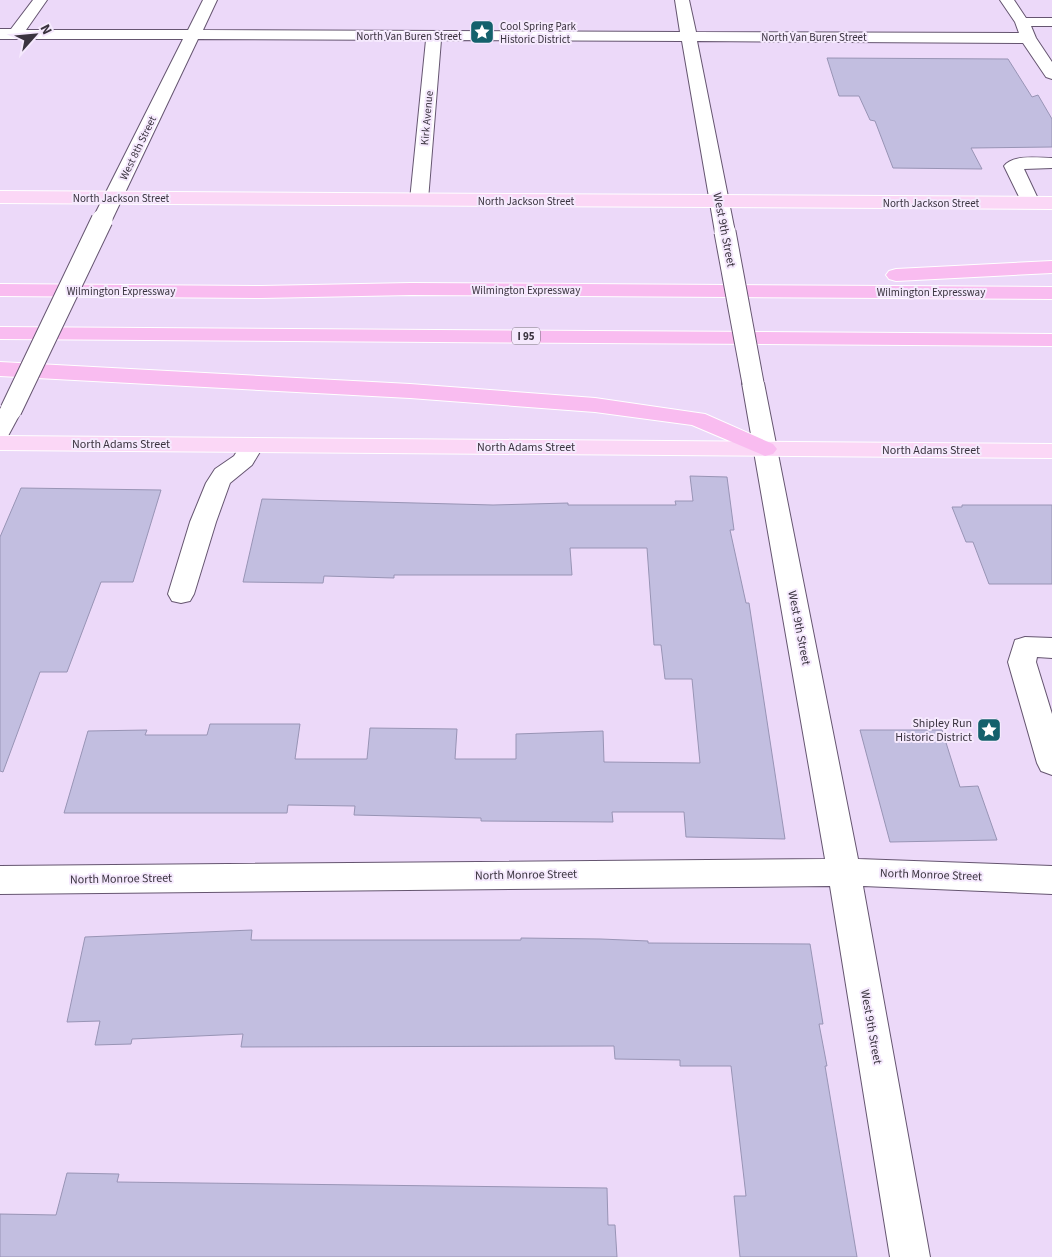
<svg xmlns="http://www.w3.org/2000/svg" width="1052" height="1257" viewBox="0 0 1052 1257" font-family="'Source Sans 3',sans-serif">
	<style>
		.building { fill: #c2bee0; stroke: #9894b5 }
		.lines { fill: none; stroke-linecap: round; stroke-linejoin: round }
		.minor-casing { stroke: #655570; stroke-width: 2 }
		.major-casing { stroke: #fff; stroke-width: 2 }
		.highway-casing { stroke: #fff; stroke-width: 2 }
		.minor { fill: #fff; fill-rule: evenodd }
		.major { fill: #fbd7f6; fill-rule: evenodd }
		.highway { fill: #f9bcf0; fill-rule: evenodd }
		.minor-bridge-casing { stroke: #655570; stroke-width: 23; stroke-linecap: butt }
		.minor-bridge { stroke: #fff; stroke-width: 21 }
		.labels { text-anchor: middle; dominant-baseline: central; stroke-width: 4; stroke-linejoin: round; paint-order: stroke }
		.far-poi-label { font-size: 11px; fill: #3a333f; stroke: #f5e9fd; text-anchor: start }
		.far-street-label { font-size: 11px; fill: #3a333f; stroke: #f5e9fd }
		.shield { fill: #f5e9fd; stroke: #726a78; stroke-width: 1 }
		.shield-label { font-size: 11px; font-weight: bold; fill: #3a333f }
		.street-label { font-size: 12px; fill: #3a333f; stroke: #f5e9fd }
		.poi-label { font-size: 12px; fill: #3a333f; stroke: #f5e9fd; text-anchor: end }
	</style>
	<rect width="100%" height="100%" fill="#ecd9f9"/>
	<g class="building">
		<path d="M 827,58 L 1008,59 L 1032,97 L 1038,95 L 1052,119 L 1052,147 L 971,148 L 982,169 L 893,168 L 875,121 L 870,120 L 859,96 L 839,96 Z"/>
		<path d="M 690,476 L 727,477 L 734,530 L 730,530 L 746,603 L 749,603 L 785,839 L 686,837 L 684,812 L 612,812 L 613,822 L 481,821 L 481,818 L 354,815 L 355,806 L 288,805 L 287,813 L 64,813 L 88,731 L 147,730 L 145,735 L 207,735 L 210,724 L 300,724 L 295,759 L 367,759 L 370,728 L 457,729 L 455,759 L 516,759 L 516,734 L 603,731 L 604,762 L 700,763 L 692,679 L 665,679 L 661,645 L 654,645 L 647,548 L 570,548 L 572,575 L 394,575 L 394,578 L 324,576 L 323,583 L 243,582 L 262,499 L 493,505 L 568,503 L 568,505 L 676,505 L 675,501 L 693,501 Z"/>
		<path d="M 21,488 L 161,490 L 133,582 L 101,582 L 67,672 L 40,672 L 3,772 L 0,771 L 0,537 Z"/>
		<path d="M 962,505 L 1052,505 L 1052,584 L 989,584 L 973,542 L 966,542 L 952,507 L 962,507 Z"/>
		<path d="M 860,730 L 942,730 L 960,787 L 978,786 L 997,840 L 890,842 Z"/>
		<path d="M 252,930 L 251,940 L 521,940 L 521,938 L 601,939 L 648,941 L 648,943 L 810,944 L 823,1024 L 819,1024 L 827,1066 L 825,1066 L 857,1257 L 740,1257 L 734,1196 L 746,1196 L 731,1066 L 680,1066 L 680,1060 L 615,1059 L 614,1046 L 241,1047 L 243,1034 L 132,1039 L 131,1044 L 95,1045 L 100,1021 L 67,1022 L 85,937 Z"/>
		<path d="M 67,1173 L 119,1174 L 117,1182 L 607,1188 L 608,1225 L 615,1225 L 617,1257 L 0,1257 L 0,1214 L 56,1215 Z"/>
	</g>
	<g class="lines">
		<defs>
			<g id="minor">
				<path d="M 33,0 L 47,0 L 26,30 L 188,30 L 203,0 L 217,0 L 203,30 L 680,32 L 675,0 L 689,0 L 696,32 L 1019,33 L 1015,22 L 1000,0 L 1014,0 L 1026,18 L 1052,18 L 1052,26 L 1031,26 L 1036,38 L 1052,62 L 1052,79 L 1046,77 L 1023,43 L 697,41 L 735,232 L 732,236 L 718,236 L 715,232 L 682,41 L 441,40 L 428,200 L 426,204 L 412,204 L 410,200 L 426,40 L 198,39 L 112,220 L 109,224 L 95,224 L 92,220 L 183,39 L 0,39 L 0,29 L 11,29 Z"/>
				<path d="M 1052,158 L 1052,168 L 1024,169 L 1040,203 L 1038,207 L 1024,207 L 1004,166 C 1013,154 1038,158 1052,158 Z"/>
				<path d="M 753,376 L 761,378 L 764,383 L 858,859 L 1052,866 L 1052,894 L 863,886 L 930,1257 L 890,1257 L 830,886 L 0,894 L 0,866 L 825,859 L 742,383 L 745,378 Z"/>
				<path d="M 11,403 L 19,405 L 22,410 L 8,436 L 0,438 L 0,409 L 3,405 Z"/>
				<path d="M 252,438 L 260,440 L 264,445 L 252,465 L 230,483 L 216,522 L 194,594 L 190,601 L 181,603 L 172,601 L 168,594 L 190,522 L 206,483 L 215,469 L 234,456 L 244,440 Z"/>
				<path d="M 1025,637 L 1052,638 L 1052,658 L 1037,657 L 1036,662 L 1052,714 L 1052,775 L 1041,771 L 1037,763 L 1008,662 L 1015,640 Z"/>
			</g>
			<g id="major">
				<path d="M 0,191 L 1052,197 L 1052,209 L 0,203 Z"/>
				<path d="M 0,436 L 1052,444 L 1052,458 L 0,450 Z"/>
			</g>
			<g id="highway">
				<path d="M 1052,261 L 1052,273 L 896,281 L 889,279 L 886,275 L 889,271 L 896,269 Z"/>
				<path d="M 411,283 L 1052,287 L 1052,299 L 411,295 L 261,298 L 0,296 L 0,284 L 261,286 Z"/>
				<path d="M 0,327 L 1052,334 L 1052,346 L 0,339 Z"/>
				<path d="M 0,362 L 410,384 L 595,398 L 705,414 L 773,444 L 777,449 L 773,454 L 765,456 L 692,425 L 595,412 L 410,398 L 0,376 Z"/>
			</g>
		</defs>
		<use href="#minor" class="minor-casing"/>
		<use href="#major" class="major-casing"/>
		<use href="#highway" class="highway-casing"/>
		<use href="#minor" class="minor"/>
		<use href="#major" class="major"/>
		<use href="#highway" class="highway"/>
		<defs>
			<g id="minor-bridge">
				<path d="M 725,232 L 753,383"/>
				<path d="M 11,410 L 102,220"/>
			</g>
		</defs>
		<use href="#minor-bridge" class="minor-bridge-casing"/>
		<use href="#minor-bridge" class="minor-bridge"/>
	</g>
	<defs>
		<symbol id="sight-square" viewBox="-11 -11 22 22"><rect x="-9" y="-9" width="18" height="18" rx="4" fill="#14616c" stroke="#f5e9fd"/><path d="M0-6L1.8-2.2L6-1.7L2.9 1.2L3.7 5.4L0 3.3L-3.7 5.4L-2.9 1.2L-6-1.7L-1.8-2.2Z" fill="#fff"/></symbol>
	</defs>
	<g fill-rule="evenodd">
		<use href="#sight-square" x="468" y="18" width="28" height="28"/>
		<use href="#sight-square" x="975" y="716" width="28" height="28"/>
	</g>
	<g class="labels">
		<g class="far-poi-label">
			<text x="500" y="26">Cool Spring Park<tspan x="500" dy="13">Historic District</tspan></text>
		</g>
		<g class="far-street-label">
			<text x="409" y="36">North Van Buren Street</text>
			<text x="814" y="37">North Van Buren Street</text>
			<text transform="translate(427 118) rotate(-85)">Kirk Avenue</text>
			<text transform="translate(138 148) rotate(-64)">West 8th Street</text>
			<text x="121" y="198">North Jackson Street</text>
			<text x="526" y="201">North Jackson Street</text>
			<text x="931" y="203">North Jackson Street</text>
			<text x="526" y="290">Wilmington Expressway</text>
			<text x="121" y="291">Wilmington Expressway</text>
			<text x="931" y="292">Wilmington Expressway</text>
		</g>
		<rect class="shield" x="512" y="327.5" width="28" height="17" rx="4"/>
		<g class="shield-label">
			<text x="526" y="336">I 95</text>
		</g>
		<g class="street-label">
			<text transform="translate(724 230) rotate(79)">West 9th Street</text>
			<text x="121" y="444">North Adams Street</text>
			<text x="526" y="447">North Adams Street</text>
			<text x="931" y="450">North Adams Street</text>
			<text transform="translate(799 628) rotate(79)">West 9th Street</text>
			<text transform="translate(526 875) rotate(-1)">North Monroe Street</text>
			<text transform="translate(931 875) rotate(2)">North Monroe Street</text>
			<text transform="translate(121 879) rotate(-1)">North Monroe Street</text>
			<text transform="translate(871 1027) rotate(80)">West 9th Street</text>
		</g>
		<g class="poi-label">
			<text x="972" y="723">Shipley Run<tspan x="972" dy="14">Historic District</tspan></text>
		</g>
	</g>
	<g transform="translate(35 35) rotate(63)" stroke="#f5e9fd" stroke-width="4" paint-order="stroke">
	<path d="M0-4L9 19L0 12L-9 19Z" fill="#3a333f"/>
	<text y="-8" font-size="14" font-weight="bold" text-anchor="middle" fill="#3a333f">N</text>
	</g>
</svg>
